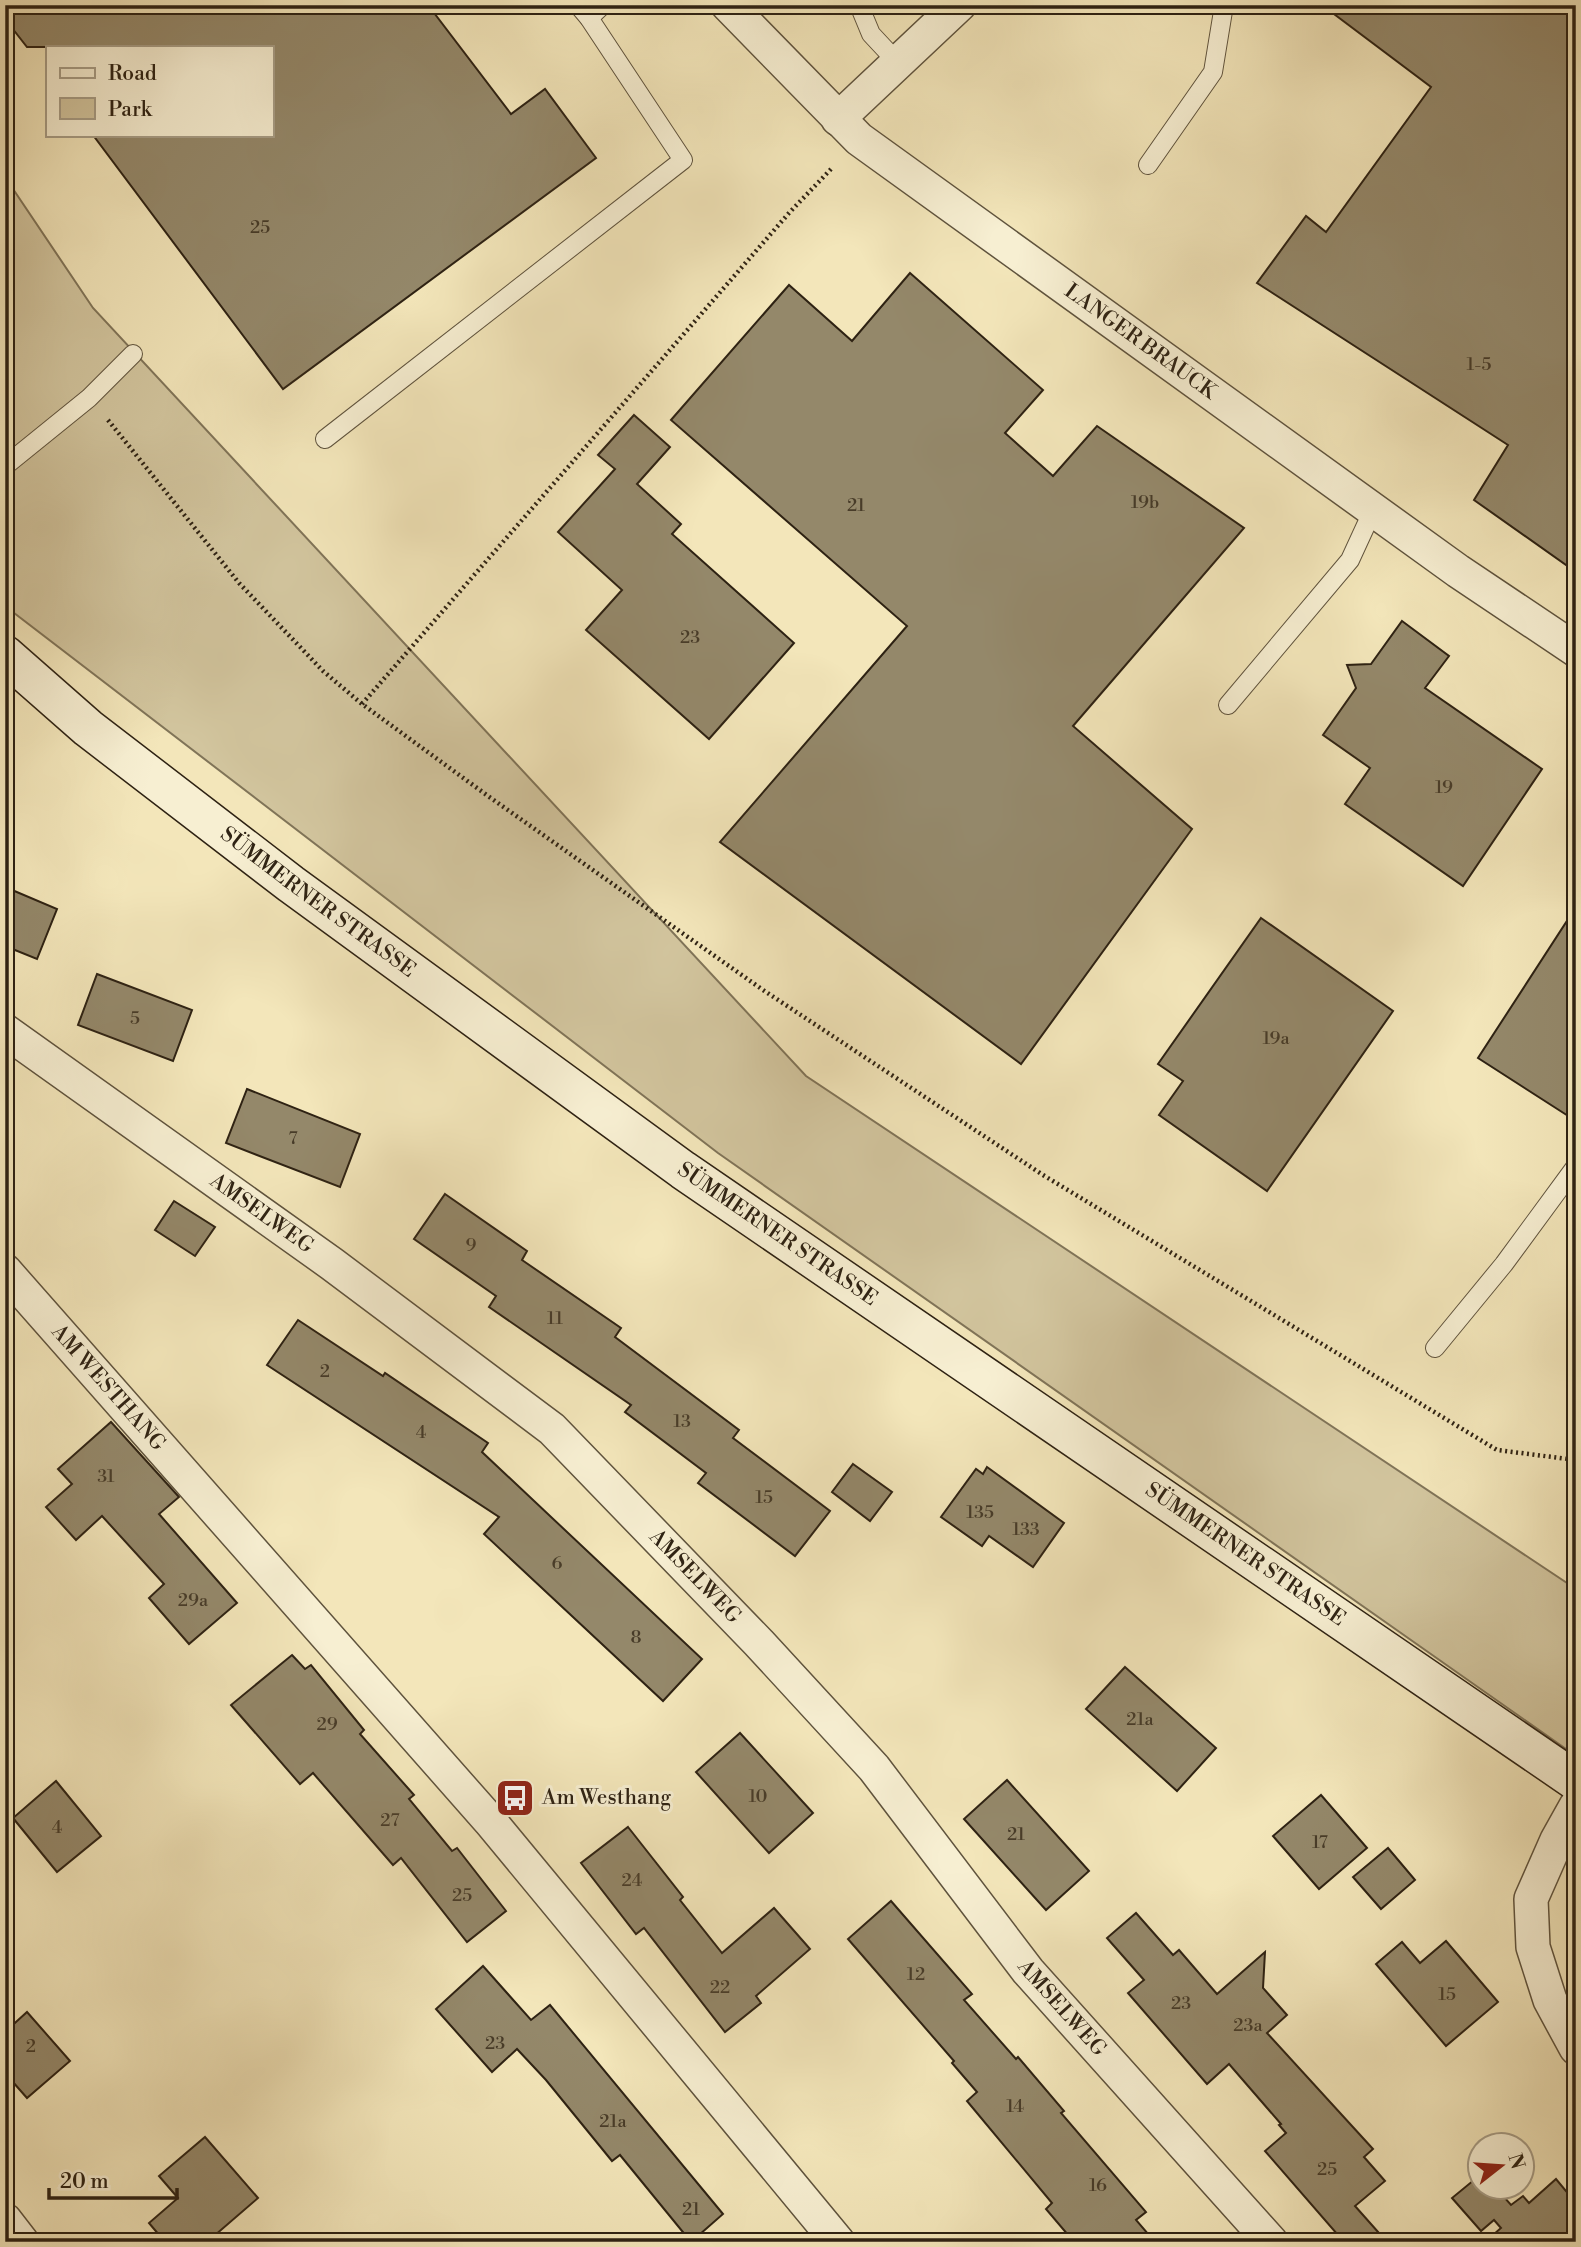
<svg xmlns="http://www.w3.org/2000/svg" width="1581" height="2247" viewBox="0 0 1581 2247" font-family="'Libre Bodoni',serif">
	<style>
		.green { fill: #d2c59e; stroke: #807458; stroke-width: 2 }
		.building { fill: #94886a; stroke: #2e2213; stroke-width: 2 }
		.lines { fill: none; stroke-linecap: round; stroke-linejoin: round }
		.lane-casing { stroke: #5f533d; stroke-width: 20 }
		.street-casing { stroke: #5f533d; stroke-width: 36 }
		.secondary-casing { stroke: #2e2213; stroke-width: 41 }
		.path { stroke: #2e2213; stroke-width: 4.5; stroke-dasharray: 2 3.5; stroke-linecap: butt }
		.lane { stroke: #f7efd2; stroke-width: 18 }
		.street { stroke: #f7efd2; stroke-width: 33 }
		.secondary { stroke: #f7efd2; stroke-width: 38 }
		.labels { text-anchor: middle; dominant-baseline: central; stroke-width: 6; stroke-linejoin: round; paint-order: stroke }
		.number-label { font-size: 18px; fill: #483c29 }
		.street-label { font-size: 21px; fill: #2e2213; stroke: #f7efd2 }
		.poi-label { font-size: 21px; fill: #2e2213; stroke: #f7efd2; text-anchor: start }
	</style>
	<rect width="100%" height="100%" fill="#f3e6ba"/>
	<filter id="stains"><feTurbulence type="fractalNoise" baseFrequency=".00286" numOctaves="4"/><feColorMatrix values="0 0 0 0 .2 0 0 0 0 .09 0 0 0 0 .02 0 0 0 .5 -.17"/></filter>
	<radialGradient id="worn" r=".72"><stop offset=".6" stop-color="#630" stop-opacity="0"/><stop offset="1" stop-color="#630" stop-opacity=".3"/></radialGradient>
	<path class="green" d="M 5,177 L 93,308 L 806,1076 L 1576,1589 L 1576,1756 L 718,1153 L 5,606 Z"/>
	<g class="building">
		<path d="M 5,5 L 428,5 L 511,114 L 545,89 L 596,158 L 283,389 L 93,135 L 271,135 L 271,47 L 27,47 L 5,19 Z"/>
		<path d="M 1322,5 L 1576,5 L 1576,572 L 1474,500 L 1508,445 L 1257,283 L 1306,216 L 1326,232 L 1431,87 Z"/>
		<path d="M 910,273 L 1043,390 L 1005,433 L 1053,476 L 1097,426 L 1244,528 L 1073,726 L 1192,829 L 1021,1064 L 720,842 L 907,626 L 671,420 L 789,285 L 852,341 Z"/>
		<path d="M 634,415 L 670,447 L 637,484 L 681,524 L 672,534 L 794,643 L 709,739 L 586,630 L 622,590 L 558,532 L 615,469 L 598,455 Z"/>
		<path d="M 1402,621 L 1449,656 L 1425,688 L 1542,769 L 1463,886 L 1345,804 L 1370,768 L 1323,735 L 1356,688 L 1347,665 L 1371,664 Z"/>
		<path d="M 5,887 L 57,909 L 37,959 L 5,946 Z"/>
		<path d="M 1576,907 L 1576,1121 L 1478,1058 Z"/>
		<path d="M 1261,918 L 1393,1011 L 1267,1191 L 1159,1115 L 1183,1081 L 1158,1064 Z"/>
		<path d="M 97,974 L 192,1010 L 173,1061 L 78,1025 Z"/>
		<path d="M 247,1089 L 360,1134 L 340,1187 L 226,1143 Z"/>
		<path d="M 445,1194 L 527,1251 L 522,1260 L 621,1328 L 615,1337 L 739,1430 L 733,1438 L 830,1511 L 795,1556 L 698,1483 L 706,1473 L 625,1412 L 631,1405 L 489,1307 L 496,1296 L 414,1239 Z"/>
		<path d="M 174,1201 L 215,1227 L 195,1256 L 155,1230 Z"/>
		<path d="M 298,1320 L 383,1376 L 385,1373 L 488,1443 L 482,1452 L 702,1659 L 663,1701 L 484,1534 L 499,1517 L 267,1365 Z"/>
		<path d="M 111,1422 L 179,1497 L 159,1514 L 237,1603 L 189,1644 L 149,1598 L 164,1584 L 102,1516 L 76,1540 L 46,1507 L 72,1484 L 58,1469 Z"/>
		<path d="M 853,1464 L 892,1492 L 870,1521 L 832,1492 Z"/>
		<path d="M 987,1467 L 1064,1523 L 1033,1567 L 989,1536 L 982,1546 L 941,1517 L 976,1469 L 983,1474 Z"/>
		<path d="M 292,1655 L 305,1669 L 311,1665 L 364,1730 L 360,1734 L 414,1795 L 409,1799 L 452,1851 L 457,1848 L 506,1911 L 467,1942 L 401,1858 L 393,1865 L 313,1773 L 300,1784 L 231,1705 Z"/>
		<path d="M 1125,1667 L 1216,1748 L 1177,1791 L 1086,1709 Z"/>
		<path d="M 740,1733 L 813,1813 L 769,1853 L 696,1772 Z"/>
		<path d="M 1007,1780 L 1089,1871 L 1046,1910 L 964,1819 Z"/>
		<path d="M 56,1781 L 101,1836 L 57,1872 L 13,1818 Z"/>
		<path d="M 1321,1795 L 1367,1848 L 1319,1889 L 1273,1836 Z"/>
		<path d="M 628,1827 L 683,1897 L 680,1900 L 722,1953 L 774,1908 L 810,1949 L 756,1996 L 761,2003 L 725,2032 L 644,1928 L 636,1934 L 581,1863 Z"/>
		<path d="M 1388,1848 L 1415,1880 L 1381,1909 L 1353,1877 Z"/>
		<path d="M 891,1901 L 972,1994 L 964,2000 L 1016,2059 L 1018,2057 L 1064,2111 L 1061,2113 L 1146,2212 L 1136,2220 L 1155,2242 L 1074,2242 L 1046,2209 L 1052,2203 L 967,2101 L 977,2092 L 952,2063 L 954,2061 L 848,1939 Z"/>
		<path d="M 1136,1913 L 1173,1955 L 1179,1950 L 1217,1994 L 1265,1952 L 1263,1988 L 1287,2015 L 1267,2033 L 1373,2149 L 1364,2157 L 1385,2181 L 1355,2206 L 1387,2242 L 1344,2242 L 1265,2151 L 1286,2133 L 1279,2125 L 1281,2124 L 1229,2064 L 1207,2084 L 1128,1993 L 1144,1980 L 1107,1938 Z"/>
		<path d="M 1446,1941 L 1498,2002 L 1446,2046 L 1376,1964 L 1402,1942 L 1420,1963 Z"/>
		<path d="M 483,1966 L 531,2020 L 550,2005 L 723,2214 L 691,2242 L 620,2155 L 612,2161 L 546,2080 L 517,2049 L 492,2072 L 436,2009 Z"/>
		<path d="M 27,2012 L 70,2061 L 27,2098 L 5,2073 L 5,2032 Z"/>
		<path d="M 205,2137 L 258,2198 L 207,2242 L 165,2242 L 149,2223 L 178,2198 L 159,2176 Z"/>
		<path d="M 1480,2175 L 1480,2188 L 1496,2188 L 1511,2205 L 1523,2196 L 1529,2203 L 1556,2179 L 1576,2203 L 1576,2242 L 1485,2242 L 1501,2228 L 1494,2220 L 1481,2231 L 1452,2198 Z"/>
	</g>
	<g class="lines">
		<defs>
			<g id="lane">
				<path d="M 859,5 L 871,34 L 898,63"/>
				<path d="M 589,18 L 603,5"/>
				<path d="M 1148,165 L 1213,72 L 1224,5"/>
				<path d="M 325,439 L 683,160 L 589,18 L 578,5"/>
				<path d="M 5,466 L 89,398 L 133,354"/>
				<path d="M 1228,705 L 1350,560 L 1373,510"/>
				<path d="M 1435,1348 L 1504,1264 L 1576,1166"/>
			</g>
			<g id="street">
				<path id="s1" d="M 728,5 L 859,139 L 1458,571 L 1576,650"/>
				<path d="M 838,119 L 959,5"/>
				<path id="s2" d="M 5,1031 L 332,1264 L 552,1429 L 759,1643 L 874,1768 L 1028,1971 L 1271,2242"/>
				<path id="s3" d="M 5,1271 L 490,1821 L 838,2242"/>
				<path d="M 1576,1806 L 1557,1840 L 1531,1899 L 1533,1947 L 1550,2000 L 1576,2048"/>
				<path d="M 5,2220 L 22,2242"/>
			</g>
			<g id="secondary">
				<path id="s4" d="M 5,655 L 88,728 L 291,884 L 683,1170 L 1576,1781"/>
			</g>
		</defs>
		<use href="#lane" class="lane-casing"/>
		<use href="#street" class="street-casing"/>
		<use href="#secondary" class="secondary-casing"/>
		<g class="path">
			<path d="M 108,420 L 239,583 L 323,671 L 362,704 L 488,796 L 763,990 L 1043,1175 L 1497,1450 L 1576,1460"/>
			<path d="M 362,704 L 789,213 L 832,168"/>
		</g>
		<use href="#lane" class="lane"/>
		<use href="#street" class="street"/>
		<use href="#secondary" class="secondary"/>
	</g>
	<defs>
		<symbol id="bus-square" viewBox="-11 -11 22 22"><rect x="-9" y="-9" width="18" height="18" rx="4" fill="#8f2418" stroke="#f7efd2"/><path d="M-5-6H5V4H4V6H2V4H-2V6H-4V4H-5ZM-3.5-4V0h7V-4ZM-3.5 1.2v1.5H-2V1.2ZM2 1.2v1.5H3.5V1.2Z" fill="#fff"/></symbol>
	</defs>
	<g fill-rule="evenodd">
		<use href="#bus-square" x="493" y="1776" width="44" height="44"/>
	</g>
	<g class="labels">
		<g class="number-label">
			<text x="260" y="227">25</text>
			<text x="1479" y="364">1-5</text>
			<text x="1145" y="502">19b</text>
			<text x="856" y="505">21</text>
			<text x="690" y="637">23</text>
			<text x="1444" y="787">19</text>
			<text x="135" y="1018">5</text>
			<text x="1276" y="1038">19a</text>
			<text x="293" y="1138">7</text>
			<text x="471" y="1245">9</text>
			<text x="555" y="1318">11</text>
			<text x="325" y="1371">2</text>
			<text x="682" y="1421">13</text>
			<text x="421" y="1432">4</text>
			<text x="106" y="1476">31</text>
			<text x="764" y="1497">15</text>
			<text x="980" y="1512">135</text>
			<text x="1026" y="1529">133</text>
			<text x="557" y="1563">6</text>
			<text x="193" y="1600">29a</text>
			<text x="636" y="1637">8</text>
			<text x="1140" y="1719">21a</text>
			<text x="327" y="1724">29</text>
			<text x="758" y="1796">10</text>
			<text x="390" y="1820">27</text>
			<text x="57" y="1827">4</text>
			<text x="1016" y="1834">21</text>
			<text x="1320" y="1842">17</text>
			<text x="632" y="1880">24</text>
			<text x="462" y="1895">25</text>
			<text x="916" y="1974">12</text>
			<text x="720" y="1987">22</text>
			<text x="1447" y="1994">15</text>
			<text x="1181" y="2003">23</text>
			<text x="1248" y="2025">23a</text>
			<text x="495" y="2043">23</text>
			<text x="31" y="2046">2</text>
			<text x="1015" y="2106">14</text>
			<text x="613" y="2121">21a</text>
			<text x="1327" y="2169">25</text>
			<text x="1098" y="2185">16</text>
			<text x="691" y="2209">21</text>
		</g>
		<g class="street-label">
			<text stroke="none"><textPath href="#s1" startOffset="534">LANGER BRAUCK</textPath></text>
			<text stroke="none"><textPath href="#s4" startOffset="399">SÜMMERNER STRASSE</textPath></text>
			<text stroke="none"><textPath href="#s2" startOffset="315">AMSELWEG</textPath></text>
			<text stroke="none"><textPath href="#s4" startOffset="966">SÜMMERNER STRASSE</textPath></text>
			<text stroke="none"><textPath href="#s3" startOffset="156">AM WESTHANG</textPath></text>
			<text stroke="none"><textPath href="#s4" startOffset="1533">SÜMMERNER STRASSE</textPath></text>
			<text stroke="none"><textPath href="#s2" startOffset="882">AMSELWEG</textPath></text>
			<text stroke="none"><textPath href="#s2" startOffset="1449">AMSELWEG</textPath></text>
		</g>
		<g class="poi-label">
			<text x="542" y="1798">Am Westhang</text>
		</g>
	</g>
	<rect width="1581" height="2247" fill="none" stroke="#f3e6ba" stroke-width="28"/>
	<rect x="7" y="7" width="1567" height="2233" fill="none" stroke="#2e2213" stroke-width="3.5"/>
	<rect x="14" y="14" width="1553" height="2219" fill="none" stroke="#2e2213" stroke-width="2"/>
	<rect x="46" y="46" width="228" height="91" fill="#f7efd2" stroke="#a79d86" stroke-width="2"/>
	<rect x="60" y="68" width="35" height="10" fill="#f7efd2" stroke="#a79d86" stroke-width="2"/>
	<text x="108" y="80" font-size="21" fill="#2e2213">Road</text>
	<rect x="60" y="98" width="35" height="21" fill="#d2c59e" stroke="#a79d86" stroke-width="2"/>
	<text x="108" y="116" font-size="21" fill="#2e2213">Park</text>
	<g transform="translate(1501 2166) rotate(73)"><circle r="33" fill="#f7efd2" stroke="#a79d86" stroke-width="2"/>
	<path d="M0-5L12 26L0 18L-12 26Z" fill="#8f2418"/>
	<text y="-10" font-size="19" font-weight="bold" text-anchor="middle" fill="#2e2213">N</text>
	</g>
	<path d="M49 2188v10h128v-10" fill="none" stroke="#2e2213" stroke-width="3.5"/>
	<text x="60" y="2188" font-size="21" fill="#2e2213" stroke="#f7efd2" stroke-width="5" paint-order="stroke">20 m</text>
	<rect width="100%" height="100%" filter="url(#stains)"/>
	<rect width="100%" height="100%" fill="url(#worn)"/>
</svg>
